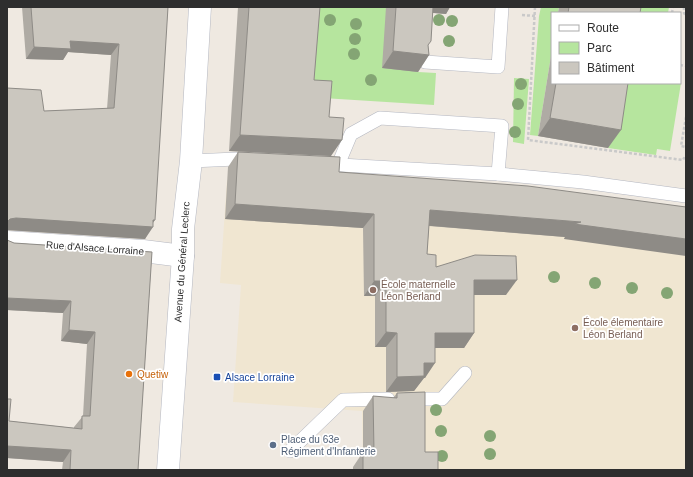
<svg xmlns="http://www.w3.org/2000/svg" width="693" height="477" viewBox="0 0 693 477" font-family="Helvetica,sans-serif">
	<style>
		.education { fill: #f0e6d1 }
		.green { fill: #b6e59e }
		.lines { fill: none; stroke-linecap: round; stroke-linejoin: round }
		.service-casing { stroke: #b4b7c1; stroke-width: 14 }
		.minor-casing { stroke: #b4b7c1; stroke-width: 23 }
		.secondary-casing { stroke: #b4b7c1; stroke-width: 23 }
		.path { stroke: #c9c9c9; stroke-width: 2.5; stroke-dasharray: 3 2; stroke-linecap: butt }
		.service { stroke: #fff; stroke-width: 13 }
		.minor { stroke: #fff; stroke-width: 22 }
		.secondary { stroke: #fff; stroke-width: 22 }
		.tree { fill: #84a574 }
		.wall { fill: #afaba4 }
		.shaded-wall { fill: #8e8b86 }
		.building { fill: #cbc7bf; stroke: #8e8b86 }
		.education-dot { fill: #8d6e63; stroke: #fff; stroke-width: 1.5 }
		.food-dot { fill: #e8710a; stroke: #fff; stroke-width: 1.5 }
		.transit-dot { fill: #1a4fb4; stroke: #fff; stroke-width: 1.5 }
		.service-dot { fill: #5c6f8a; stroke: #fff; stroke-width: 1.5 }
		.labels { text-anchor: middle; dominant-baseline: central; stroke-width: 3.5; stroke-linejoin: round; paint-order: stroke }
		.street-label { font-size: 10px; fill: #2e2e2e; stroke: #fff }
		.education-label { font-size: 10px; fill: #785e54; stroke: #fff; text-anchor: start }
		.food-label { font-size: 10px; fill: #c56008; stroke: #fff; text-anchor: start }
		.transit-label { font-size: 10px; fill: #164399; stroke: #fff; text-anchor: start }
		.service-label { font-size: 10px; fill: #4e5e75; stroke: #fff; text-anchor: start }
	</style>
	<rect width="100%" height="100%" fill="#efe9e1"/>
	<path class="education" d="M 227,180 L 429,194 L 686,225 L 686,470 L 353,470 L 363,466 L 362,411 L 233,402 L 241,285 L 220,283 Z"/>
	<g class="green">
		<path d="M 310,7 L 386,8 L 418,72 L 436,73 L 434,105 L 291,96 Z"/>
		<path d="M 541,7 L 559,7 L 558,13 L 552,13 L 552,50 L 538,136 L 530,135 L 539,16 Z"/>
		<path d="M 631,7 L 669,7 L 668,13 L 630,13 Z"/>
		<path d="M 514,78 L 529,79 L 524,144 L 513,142 Z"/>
		<path d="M 680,81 L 681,83 L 670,151 L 657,149 L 656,155 L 608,148 L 619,83 L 680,83 Z"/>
	</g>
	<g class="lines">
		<defs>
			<g id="service">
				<path d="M 425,62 L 498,67 L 502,7"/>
				<path d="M 191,161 L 236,159 L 252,160"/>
				<path d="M 323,164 L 498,174 L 583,182 L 686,196"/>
				<path d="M 338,165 L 351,134 L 380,118 L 502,126 L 498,174"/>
				<path d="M 408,399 L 442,399 L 465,373"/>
				<path d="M 290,451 L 343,400 L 388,399"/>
			</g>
			<path id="minor" d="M 7,242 L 143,251 L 183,256"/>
			<path id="secondary" d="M 168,470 L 183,256 L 183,229 L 191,161 L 200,7"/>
		</defs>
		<use href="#service" class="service-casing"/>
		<use href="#minor" class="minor-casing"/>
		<use href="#secondary" class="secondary-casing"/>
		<g class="path">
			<path d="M 535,7 L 528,140 L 683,160 L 684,158 L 686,159"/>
			<path d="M 684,7 L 684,13 L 686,16"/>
			<path d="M 672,13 L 673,7"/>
			<path d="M 522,15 L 535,16"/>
			<path d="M 680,65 L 686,66"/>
			<path d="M 686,117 L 681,146 L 686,147"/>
		</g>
		<use href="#service" class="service"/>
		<use href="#minor" class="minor"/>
		<use href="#secondary" class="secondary"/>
	</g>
	<g class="tree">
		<circle cx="330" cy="20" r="6"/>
		<circle cx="439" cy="20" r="6"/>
		<circle cx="452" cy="21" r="6"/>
		<circle cx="356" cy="24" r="6"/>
		<circle cx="355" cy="39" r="6"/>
		<circle cx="449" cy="41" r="6"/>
		<circle cx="354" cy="54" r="6"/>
		<circle cx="371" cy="80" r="6"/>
		<circle cx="521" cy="84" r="6"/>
		<circle cx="518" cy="104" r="6"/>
		<circle cx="515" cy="132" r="6"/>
		<circle cx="554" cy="277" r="6"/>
		<circle cx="595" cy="283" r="6"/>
		<circle cx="632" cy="288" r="6"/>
		<circle cx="667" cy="293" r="6"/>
		<circle cx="436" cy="410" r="6"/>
		<circle cx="441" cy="431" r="6"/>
		<circle cx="490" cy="436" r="6"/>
		<circle cx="490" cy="454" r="6"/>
		<circle cx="442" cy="456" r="6"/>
	</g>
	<g class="wall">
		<path d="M 22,7 L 168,7 L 153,222 L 145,239 L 7,230 L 7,88 L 44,111 L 107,109 L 111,55 L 68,52 L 63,60 L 26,59 Z"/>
		<path d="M 238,7 L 320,7 L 314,80 L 329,117 L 331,156 L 229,151 Z"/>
		<path d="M 386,7 L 450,7 L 446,14 L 433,13 L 428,45 L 429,55 L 418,72 L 382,68 Z"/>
		<path d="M 559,7 L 641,7 L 640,13 L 558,13 Z"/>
		<path d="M 552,50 L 552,83 L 628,83 L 608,148 L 538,136 Z"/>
		<path d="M 238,152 L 339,172 L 686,207 L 564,239 L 565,237 L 429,226 L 427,254 L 436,267 L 506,295 L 474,295 L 474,333 L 464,348 L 435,348 L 425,378 L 424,378 L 414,391 L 386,392 L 386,347 L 375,347 L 375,296 L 364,296 L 363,228 L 225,219 L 228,167 Z"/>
		<path d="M 7,240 L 14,243 L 152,252 L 138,470 L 62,470 L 63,462 L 7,458 L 7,399 L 9,421 L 74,428 L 74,427 L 83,416 L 87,344 L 61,341 L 63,313 L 7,310 Z"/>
		<path d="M 397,393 L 425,452 L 438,470 L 353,470 L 353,467 L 363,452 L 363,411 L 373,396 L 393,398 Z"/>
	</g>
	<g class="shaded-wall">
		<path d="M 426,7 L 450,7 L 446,14 L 423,12 Z"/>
		<path d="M 70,41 L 119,44 L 111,55 L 68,52 L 63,60 L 26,59 L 34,47 Z"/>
		<path d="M 393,51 L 429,55 L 418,72 L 382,68 Z"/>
		<path d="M 550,118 L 621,130 L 608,148 L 538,136 Z"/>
		<path d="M 240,135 L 342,140 L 331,156 L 229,151 Z"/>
		<path d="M 235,204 L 374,214 L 363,228 L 225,219 Z"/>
		<path d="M 430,210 L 581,222 L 686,239 L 686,256 L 564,239 L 565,237 L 420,225 Z"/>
		<path d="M 16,218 L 153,220 L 155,220 L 150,227 L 153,227 L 145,239 L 7,230 L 7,222 L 10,219 Z"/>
		<path d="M 474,280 L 517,280 L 506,295 L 464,295 Z"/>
		<path d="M 374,281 L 386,281 L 375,296 L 364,296 Z"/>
		<path d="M 7,298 L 71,301 L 63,313 L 7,310 Z"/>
		<path d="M 69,330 L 95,332 L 87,344 L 61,341 Z"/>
		<path d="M 386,332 L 397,333 L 386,347 L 375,347 Z"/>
		<path d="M 435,333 L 474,333 L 464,348 L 425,348 Z"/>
		<path d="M 424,363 L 435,363 L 425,378 L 424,378 L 414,391 L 386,392 L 397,377 Z"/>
		<path d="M 7,446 L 71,450 L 63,462 L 7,458 Z"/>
	</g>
	<g class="building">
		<path d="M 31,7 L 168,7 L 155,220 L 153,220 L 153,227 L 16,218 L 10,219 L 7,222 L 7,88 L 41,90 L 44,111 L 114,108 L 119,44 L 70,41 L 71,49 L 34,47 Z"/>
		<path d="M 249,7 L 320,7 L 314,80 L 332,81 L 329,117 L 344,118 L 342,140 L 240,135 Z"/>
		<path d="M 396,7 L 433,7 L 431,41 L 428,45 L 429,55 L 393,51 Z"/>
		<path d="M 569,7 L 641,7 L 640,13 L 568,13 Z"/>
		<path d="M 556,83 L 628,83 L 621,130 L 550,118 Z"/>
		<path d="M 238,152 L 340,157 L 339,172 L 528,186 L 686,207 L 686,239 L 574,224 L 581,222 L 430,210 L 427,254 L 436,255 L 436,267 L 475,255 L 516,256 L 517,280 L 474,280 L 474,333 L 435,333 L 435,363 L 424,363 L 424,376 L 397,377 L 397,333 L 386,332 L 386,281 L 374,281 L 374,214 L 235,204 Z"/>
		<path d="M 7,240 L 14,243 L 152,252 L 138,470 L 70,470 L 71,450 L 7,446 L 7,399 L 11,399 L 9,421 L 82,429 L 82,416 L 90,416 L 95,332 L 69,330 L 71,301 L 7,298 Z"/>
		<path d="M 425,392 L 425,452 L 438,452 L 438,470 L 363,470 L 363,452 L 374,452 L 373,396 L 397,398 L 397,393 Z"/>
	</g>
	<g class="education-dot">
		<circle cx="373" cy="290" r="4"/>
		<circle cx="575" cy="328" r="4"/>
	</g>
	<circle class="food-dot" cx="129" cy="374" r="4"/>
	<rect class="transit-dot" x="213" y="373" width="8" height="8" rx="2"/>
	<circle class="service-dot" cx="273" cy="445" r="4"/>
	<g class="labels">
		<g class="street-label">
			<text transform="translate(95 248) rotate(4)">Rue d'Alsace Lorraine</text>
			<text transform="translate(182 262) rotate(-86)">Avenue du Général Leclerc</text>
		</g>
		<g class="education-label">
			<text x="381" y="284">École maternelle<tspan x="381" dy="12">Léon Berland</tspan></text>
			<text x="583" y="322">École élementaire<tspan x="583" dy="12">Léon Berland</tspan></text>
		</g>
		<g class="food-label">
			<text x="137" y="374">Quetiw</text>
		</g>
		<g class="transit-label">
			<text x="225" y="377">Alsace Lorraine</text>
		</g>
		<g class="service-label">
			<text x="281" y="439">Place du 63e<tspan x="281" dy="12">Régiment d'Infanterie</tspan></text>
		</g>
	</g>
	<rect width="693" height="477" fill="none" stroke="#2e2e2e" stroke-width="16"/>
	<rect x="551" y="12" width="130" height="72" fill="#ffffff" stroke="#ababab"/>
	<rect x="559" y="25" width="20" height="6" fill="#ffffff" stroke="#ababab"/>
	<text x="587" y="32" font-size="12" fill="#2e2e2e">Route</text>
	<rect x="559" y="42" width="20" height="12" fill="#b6e59e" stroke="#ababab"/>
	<text x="587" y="52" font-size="12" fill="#2e2e2e">Parc</text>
	<rect x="559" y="62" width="20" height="12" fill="#cbc7bf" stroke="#ababab"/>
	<text x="587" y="72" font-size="12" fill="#2e2e2e">Bâtiment</text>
</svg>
